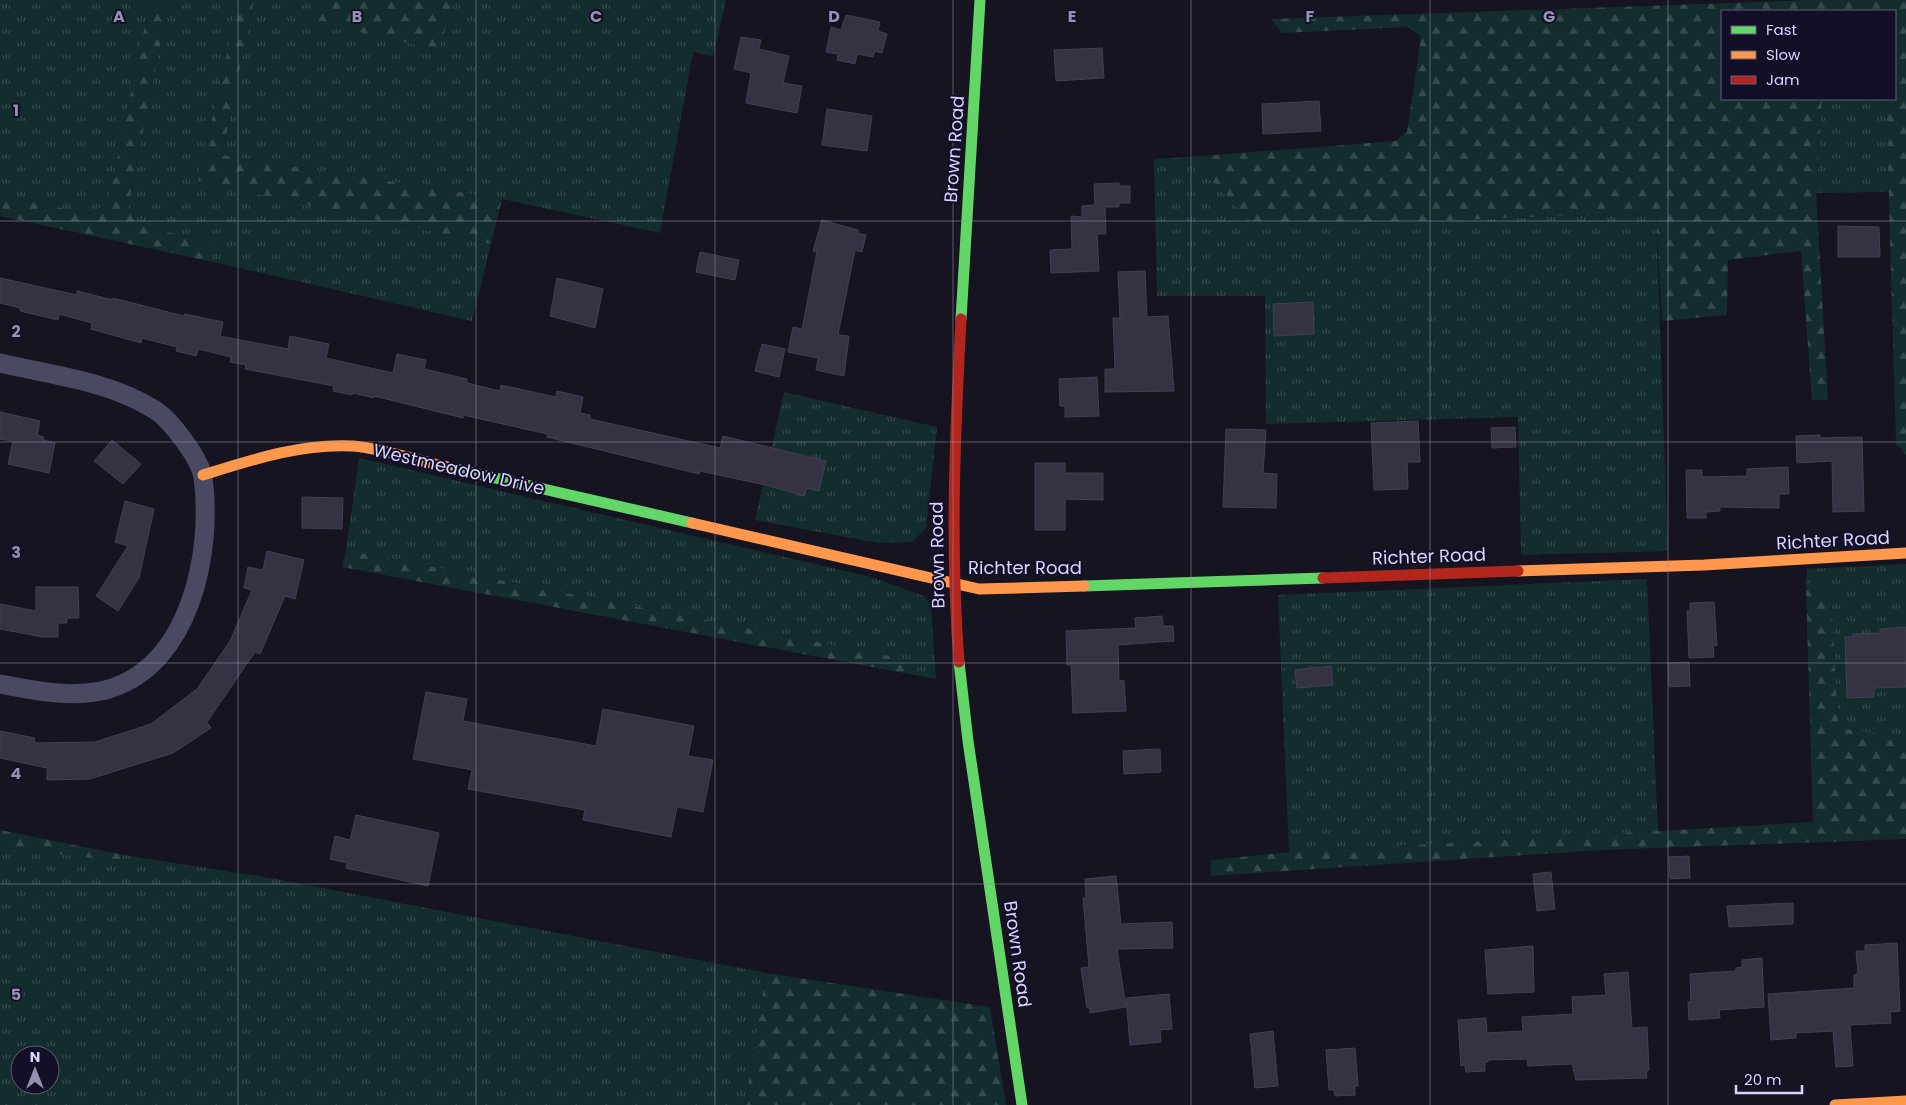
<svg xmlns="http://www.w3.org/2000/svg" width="1906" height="1105" viewBox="0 0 1906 1105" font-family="Poppins,sans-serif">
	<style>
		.grass { fill: url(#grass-tufts); fill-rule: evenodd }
		.forest { fill: url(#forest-firs) }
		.building { fill: #343243; stroke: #433f54 }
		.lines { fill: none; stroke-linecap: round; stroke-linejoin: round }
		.street { stroke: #4a4962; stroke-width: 19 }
		.fast { stroke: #63d668; stroke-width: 11 }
		.slow { stroke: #ff974d; stroke-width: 11 }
		.jam { stroke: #b3261e; stroke-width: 11 }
		.grid { fill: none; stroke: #9591b1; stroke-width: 1; stroke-opacity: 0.55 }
		.labels { text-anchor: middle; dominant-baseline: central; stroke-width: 4; stroke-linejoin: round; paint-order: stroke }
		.street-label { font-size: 18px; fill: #d9d4ff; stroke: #130f26 }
		.grid-label { font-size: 16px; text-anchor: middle; font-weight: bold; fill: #9591b1; stroke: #130f26; stroke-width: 4; stroke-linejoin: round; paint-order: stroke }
	</style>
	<defs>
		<pattern id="grass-tufts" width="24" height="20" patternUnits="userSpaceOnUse" patternTransform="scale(1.25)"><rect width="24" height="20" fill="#132c2d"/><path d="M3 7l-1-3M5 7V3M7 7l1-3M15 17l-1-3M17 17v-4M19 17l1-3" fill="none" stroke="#354a4c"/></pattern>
		<pattern id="forest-firs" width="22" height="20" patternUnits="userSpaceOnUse" patternTransform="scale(1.25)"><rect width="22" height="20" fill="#132c2d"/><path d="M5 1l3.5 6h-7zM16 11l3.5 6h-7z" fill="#354a4c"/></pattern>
	</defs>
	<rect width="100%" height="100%" fill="#161421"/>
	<g class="grass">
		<path d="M 0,0 L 150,0 L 108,203 L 91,214 L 0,195 Z"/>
		<path d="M 169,0 L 239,0 L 198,181 L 491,244 L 472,321 L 213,262 L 208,242 L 140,225 L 128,207 Z"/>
		<path d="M 254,0 L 322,0 L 317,21 L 438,50 L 454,0 L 726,0 L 713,57 L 693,52 L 660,233 L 502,199 L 222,155 Z"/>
		<path d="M 1822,99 L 1886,99 L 1889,192 L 1816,193 Z"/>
		<path d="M 1202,156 L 1208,177 L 1256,227 L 1656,213 L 1668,551 L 1521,555 L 1518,417 L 1266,424 L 1265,296 L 1157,296 L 1154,159 Z"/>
		<path d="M 784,392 L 937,427 L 926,528 L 912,542 L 878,543 L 755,520 Z"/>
		<path d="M 359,458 L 871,577 L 924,596 L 931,607 L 936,679 L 909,674 L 894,657 L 346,550 Z"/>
		<path d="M 1906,564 L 1906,738 L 1838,728 L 1831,592 L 1806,591 L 1807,569 Z"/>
		<path d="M 1647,579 L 1658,831 L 1289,852 L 1278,595 Z"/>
		<path d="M 0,847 L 118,861 L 124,855 L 276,879 L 766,973 L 745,1105 L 0,1105 ZM 20,1055 L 50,1055 L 50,1085 L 20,1085 Z"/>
	</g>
	<g class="forest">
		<path d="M 150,0 L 169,0 L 128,207 L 140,225 L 208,242 L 213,262 L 0,216 L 0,195 L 90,214 L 108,203 Z"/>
		<path d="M 239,0 L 254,0 L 222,155 L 502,199 L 491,244 L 198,181 Z"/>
		<path d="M 322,0 L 454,0 L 439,50 L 317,22 Z"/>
		<path d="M 1813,0 L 1906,0 L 1906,455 L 1896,444 L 1886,99 L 1895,99 L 1895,11 L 1722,11 L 1722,99 L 1822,99 L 1816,193 L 1828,400 L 1812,400 L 1801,251 L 1728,260 L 1727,315 L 1662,321 L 1656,213 L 1256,227 L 1208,177 L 1202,156 L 1395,141 L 1407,132 L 1421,37 L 1408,27 L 1282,33 L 1271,19 Z"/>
		<path d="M 346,550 L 894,657 L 909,674 L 342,567 Z"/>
		<path d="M 1806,591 L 1831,591 L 1838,728 L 1906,738 L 1906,839 L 1602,850 L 1211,876 L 1211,860 L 1289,852 L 1813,822 Z"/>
		<path d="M 0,830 L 124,855 L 118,861 L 0,847 Z"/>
		<path d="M 766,973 L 990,1007 L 1006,1105 L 745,1105 Z"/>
	</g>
	<g class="building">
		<path d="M 846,15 L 880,22 L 878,31 L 887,34 L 882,53 L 875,51 L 873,57 L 857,54 L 855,64 L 837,60 L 838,54 L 826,52 L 831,27 L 841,30 Z"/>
		<path d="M 741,37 L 761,40 L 759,49 L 789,56 L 783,83 L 802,86 L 797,113 L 746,103 L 751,73 L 734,69 Z"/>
		<path d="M 1102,48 L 1104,78 L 1056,81 L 1054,50 Z"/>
		<path d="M 1319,101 L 1321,131 L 1263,134 L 1262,104 Z"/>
		<path d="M 827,109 L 872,116 L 867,151 L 822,145 Z"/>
		<path d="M 1119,183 L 1119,186 L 1130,186 L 1130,203 L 1119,203 L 1119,207 L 1105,207 L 1106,234 L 1097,234 L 1099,271 L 1051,273 L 1050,250 L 1072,249 L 1071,216 L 1082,217 L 1082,206 L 1095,205 L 1094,184 Z"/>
		<path d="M 822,220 L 858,230 L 858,233 L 866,235 L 862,252 L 855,250 L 838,335 L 849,336 L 844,376 L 816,370 L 818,358 L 788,352 L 793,327 L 802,329 L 817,252 L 813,251 Z"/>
		<path d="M 1838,226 L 1879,227 L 1880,257 L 1838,257 Z"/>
		<path d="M 700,252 L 739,260 L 735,280 L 696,272 Z"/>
		<path d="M 1145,271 L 1147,317 L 1168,316 L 1174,391 L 1105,392 L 1105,369 L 1115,369 L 1113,318 L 1120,318 L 1118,272 Z"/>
		<path d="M 0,278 L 77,295 L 77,291 L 113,300 L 113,298 L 184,316 L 185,314 L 223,322 L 220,336 L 288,349 L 290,336 L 329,344 L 326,358 L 393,373 L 397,354 L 426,360 L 424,369 L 467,379 L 467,383 L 500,391 L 501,385 L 556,397 L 557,391 L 583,397 L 580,413 L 590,415 L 590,419 L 720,448 L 723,436 L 826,461 L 819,491 L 806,488 L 804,496 L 770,486 L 700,471 L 699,474 L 547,437 L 547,434 L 463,415 L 463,418 L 374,396 L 374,398 L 353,393 L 352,395 L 333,391 L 334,386 L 245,369 L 246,365 L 230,362 L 231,357 L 198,349 L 196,356 L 176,351 L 177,347 L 142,338 L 141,343 L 91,329 L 92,323 L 59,314 L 58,320 L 20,311 L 20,308 L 0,303 Z"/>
		<path d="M 557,278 L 603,289 L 595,328 L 550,316 Z"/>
		<path d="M 1313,302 L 1314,334 L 1274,336 L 1273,304 Z"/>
		<path d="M 762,344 L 785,349 L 779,377 L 755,371 Z"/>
		<path d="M 1097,377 L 1099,416 L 1065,417 L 1065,406 L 1060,406 L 1059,379 Z"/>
		<path d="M 0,412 L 40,421 L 37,435 L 44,437 L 43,440 L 55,443 L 49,473 L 8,464 L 13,441 L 0,439 Z"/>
		<path d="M 1418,421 L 1420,462 L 1407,462 L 1408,489 L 1374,490 L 1371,423 Z"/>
		<path d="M 1515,427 L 1516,447 L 1492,448 L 1491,428 Z"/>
		<path d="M 1226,429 L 1266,430 L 1263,473 L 1277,474 L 1276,508 L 1223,507 Z"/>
		<path d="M 1820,435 L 1820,438 L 1862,437 L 1864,511 L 1833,512 L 1832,461 L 1797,463 L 1796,436 Z"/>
		<path d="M 112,440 L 141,464 L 123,484 L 94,461 Z"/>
		<path d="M 1035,463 L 1065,463 L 1065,473 L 1103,473 L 1103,500 L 1065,499 L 1065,530 L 1035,530 Z"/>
		<path d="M 1788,467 L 1789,494 L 1779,494 L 1779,508 L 1720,507 L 1720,511 L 1706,512 L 1706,518 L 1687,518 L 1686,470 L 1702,470 L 1702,477 L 1747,476 L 1747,469 Z"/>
		<path d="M 302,497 L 343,498 L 342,529 L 302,528 Z"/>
		<path d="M 125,501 L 154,509 L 139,578 L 118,611 L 96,596 L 128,546 L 115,542 Z"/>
		<path d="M 267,551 L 304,560 L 295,599 L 285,596 L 260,654 L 255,652 L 207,722 L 211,728 L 173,753 L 90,779 L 47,780 L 47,768 L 0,758 L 0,731 L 35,738 L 34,743 L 95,742 L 151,724 L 197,689 L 230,641 L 252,590 L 244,588 L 248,567 L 263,570 Z"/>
		<path d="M 36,587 L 78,587 L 79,618 L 67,618 L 67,623 L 58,623 L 58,637 L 43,637 L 0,629 L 0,604 L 36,611 Z"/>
		<path d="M 1714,602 L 1717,645 L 1713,646 L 1714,657 L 1689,658 L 1687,611 L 1690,611 L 1690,603 Z"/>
		<path d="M 1162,616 L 1163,626 L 1173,626 L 1174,641 L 1118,645 L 1119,681 L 1124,680 L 1126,711 L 1073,713 L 1071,665 L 1067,665 L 1066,631 L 1136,628 L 1135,618 Z"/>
		<path d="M 1906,627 L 1906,687 L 1874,688 L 1874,697 L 1847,698 L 1845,637 L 1853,637 L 1853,634 L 1880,633 L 1880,629 Z"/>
		<path d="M 1689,662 L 1690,686 L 1669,687 L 1668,663 Z"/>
		<path d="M 1331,666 L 1333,685 L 1297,688 L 1295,670 Z"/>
		<path d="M 426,692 L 467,699 L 463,721 L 596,746 L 603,709 L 694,726 L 688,756 L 713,760 L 703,812 L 677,807 L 671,837 L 583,820 L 585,810 L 468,789 L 472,770 L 413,759 Z"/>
		<path d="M 1160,749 L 1161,772 L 1124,774 L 1123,751 Z"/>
		<path d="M 356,815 L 439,833 L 428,886 L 346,868 L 347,863 L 330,859 L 335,836 L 350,840 Z"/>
		<path d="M 1689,856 L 1690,878 L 1670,879 L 1669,857 Z"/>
		<path d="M 1551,872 L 1555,909 L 1537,911 L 1533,874 Z"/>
		<path d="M 1116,876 L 1121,924 L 1172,922 L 1173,948 L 1117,949 L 1126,1007 L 1090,1013 L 1090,1008 L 1087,1008 L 1081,968 L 1089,967 L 1083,898 L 1086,898 L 1085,879 Z"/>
		<path d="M 1793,903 L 1793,924 L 1729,927 L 1727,906 Z"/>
		<path d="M 1897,943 L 1900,1011 L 1890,1012 L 1891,1023 L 1850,1025 L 1853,1066 L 1836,1067 L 1833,1031 L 1796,1033 L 1796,1038 L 1771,1040 L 1768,994 L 1854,988 L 1854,975 L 1858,973 L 1856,951 L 1865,951 L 1865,945 Z"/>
		<path d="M 1533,946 L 1534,992 L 1488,994 L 1485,950 Z"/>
		<path d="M 1762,958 L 1764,1007 L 1719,1010 L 1720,1018 L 1689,1020 L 1688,1002 L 1691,1002 L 1690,974 L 1736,971 L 1736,968 L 1742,967 L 1742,960 Z"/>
		<path d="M 1628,972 L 1632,1028 L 1647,1027 L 1649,1070 L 1646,1071 L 1647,1078 L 1576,1080 L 1572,1064 L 1528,1066 L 1527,1059 L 1488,1060 L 1488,1062 L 1485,1062 L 1485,1071 L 1466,1072 L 1465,1065 L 1461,1066 L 1458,1020 L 1486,1018 L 1487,1033 L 1523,1031 L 1522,1017 L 1573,1014 L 1572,997 L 1606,995 L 1604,974 Z"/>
		<path d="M 1169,994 L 1172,1029 L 1160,1030 L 1161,1042 L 1130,1045 L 1126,998 Z"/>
		<path d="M 1273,1031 L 1278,1086 L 1255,1088 L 1250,1034 Z"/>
		<path d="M 1355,1048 L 1358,1086 L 1355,1086 L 1355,1095 L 1335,1096 L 1334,1090 L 1329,1090 L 1326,1050 Z"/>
	</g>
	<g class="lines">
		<path class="street" d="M 0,363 C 51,375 110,381 155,410 C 171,420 200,459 203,477 C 213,551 191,664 109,689 C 73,699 36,691 0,684"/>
		<g class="fast">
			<path d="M 961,319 L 980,0"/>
			<path d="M 447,467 L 692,523"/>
			<path d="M 1084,586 L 1323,578"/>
			<path d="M 959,662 L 968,741 L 1022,1105"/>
		</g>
		<g class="slow">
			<path d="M 203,475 C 251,460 302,443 353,446 C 381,448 419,461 447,467"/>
			<path d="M 692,523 L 979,589 L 1084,586"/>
			<path d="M 1518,571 L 1704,565 L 1906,553"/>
			<path d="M 1835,1105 L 1906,1101"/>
		</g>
		<g class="jam">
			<path d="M 1323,578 L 1518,571"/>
			<path d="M 959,662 C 950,546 955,434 961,319"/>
		</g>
	</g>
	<path class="grid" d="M 238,0 L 238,1105M 476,0 L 476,1105M 715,0 L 715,1105M 953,0 L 953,1105M 1191,0 L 1191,1105M 1430,0 L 1430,1105M 1668,0 L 1668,1105M 0,221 L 1906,221M 0,442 L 1906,442M 0,663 L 1906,663M 0,884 L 1906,884"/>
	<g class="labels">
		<g class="street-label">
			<text transform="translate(954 149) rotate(-86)">Brown Road</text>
			<text transform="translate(459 469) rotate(13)">Westmeadow Drive</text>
			<text transform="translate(1833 540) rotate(-3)">Richter Road</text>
			<text transform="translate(937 555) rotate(-91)">Brown Road</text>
			<text transform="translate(1429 556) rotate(-2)">Richter Road</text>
			<text x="1025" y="567">Richter Road</text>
			<text transform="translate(1018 954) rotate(82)">Brown Road</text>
		</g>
	</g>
	<g class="grid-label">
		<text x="119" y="22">A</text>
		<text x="357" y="22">B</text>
		<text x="596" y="22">C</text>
		<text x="834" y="22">D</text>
		<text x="1072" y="22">E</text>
		<text x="1310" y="22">F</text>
		<text x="1549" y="22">G</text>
		<text x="16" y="116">1</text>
		<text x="16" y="337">2</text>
		<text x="16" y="558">3</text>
		<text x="16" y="779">4</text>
		<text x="16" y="1000">5</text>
	</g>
	<rect x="1721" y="10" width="175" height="90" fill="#130f26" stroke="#625e7d"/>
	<rect x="1731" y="26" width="25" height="8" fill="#63d668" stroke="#625e7d"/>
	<text x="1766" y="35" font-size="15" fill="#d9d4ff">Fast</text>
	<rect x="1731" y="51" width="25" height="8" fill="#ff974d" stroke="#625e7d"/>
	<text x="1766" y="60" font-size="15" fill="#d9d4ff">Slow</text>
	<rect x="1731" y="76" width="25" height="8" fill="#b3261e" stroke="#625e7d"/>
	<text x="1766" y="85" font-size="15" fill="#d9d4ff">Jam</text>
	<g transform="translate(35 1070)"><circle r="24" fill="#130f26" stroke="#625e7d"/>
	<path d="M0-4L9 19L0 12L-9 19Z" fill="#9591b1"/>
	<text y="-8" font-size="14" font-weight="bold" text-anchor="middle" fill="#d9d4ff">N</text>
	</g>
	<path d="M1736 1085v8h66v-8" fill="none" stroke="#d9d4ff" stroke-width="2.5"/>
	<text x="1744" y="1085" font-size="15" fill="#d9d4ff" stroke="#130f26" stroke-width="4" paint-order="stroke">20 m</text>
</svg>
